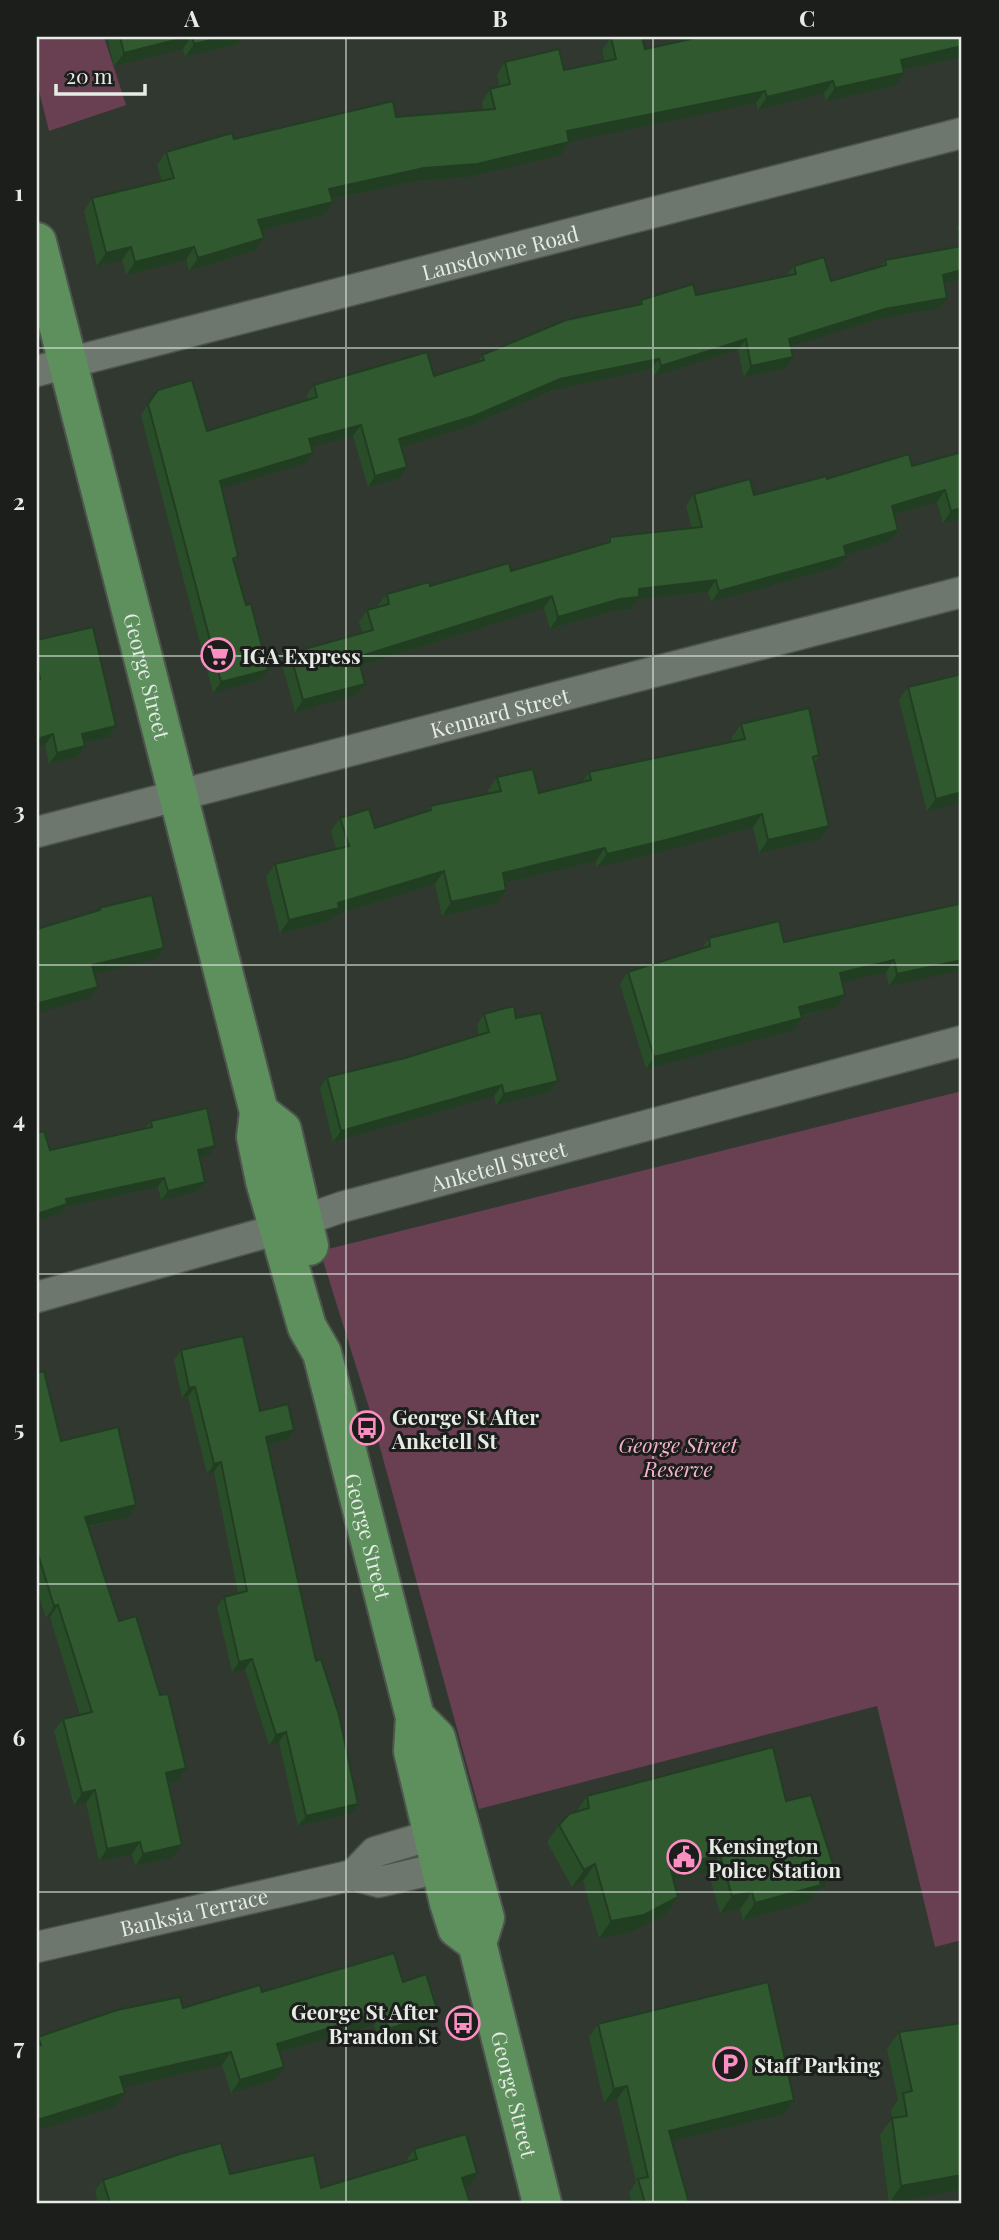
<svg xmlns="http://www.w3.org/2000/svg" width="999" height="2240" viewBox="0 0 999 2240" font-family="'Playfair Display',serif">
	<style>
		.green { fill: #684052 }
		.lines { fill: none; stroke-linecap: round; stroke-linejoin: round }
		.minor-casing { stroke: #4e544e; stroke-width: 33 }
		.major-casing { stroke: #4e544e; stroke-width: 42 }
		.minor { stroke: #6e776e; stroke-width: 30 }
		.major { stroke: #5d905c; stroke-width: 38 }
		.wall { fill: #2a4d29 }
		.shaded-wall { fill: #223e22 }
		.building { fill: #315930; stroke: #223e22; stroke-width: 2 }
		.grid { fill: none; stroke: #e6ebe6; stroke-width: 2; stroke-opacity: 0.55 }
		.labels { text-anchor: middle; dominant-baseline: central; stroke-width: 6; stroke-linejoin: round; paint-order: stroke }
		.street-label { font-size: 21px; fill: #e6ebe6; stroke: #1b1e1b }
		.poi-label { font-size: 21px; font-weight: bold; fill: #e6ebe6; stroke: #1b1e1b; text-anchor: start }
		.park-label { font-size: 21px; font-style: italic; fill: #f6b1cf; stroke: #1b1e1b }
		.neatline { fill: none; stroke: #e6ebe6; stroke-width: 2.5 }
		.grid-label { font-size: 23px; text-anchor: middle; font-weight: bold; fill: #e6ebe6 }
	</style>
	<rect width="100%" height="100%" fill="#303830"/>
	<g class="green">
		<path d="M 37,37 L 104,37 L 126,105 L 49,131 L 37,83 Z"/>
		<path d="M 962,1091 L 962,1940 L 935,1947 L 877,1706 L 479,1809 L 370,1411 L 320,1251 Z"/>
	</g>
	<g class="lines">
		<defs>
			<g id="minor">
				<path id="s1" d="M 37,371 L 962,133"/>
				<path id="s2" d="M 37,832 L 962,592"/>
				<path id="s3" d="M 37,1297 L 279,1229 L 342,1207 L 962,1041"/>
				<path d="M 353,1875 L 375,1852 L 452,1829"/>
				<path id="s4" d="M 37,1947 L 353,1875 L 379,1882 L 462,1863"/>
			</g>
			<g id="major">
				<path id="s5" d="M 37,242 L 259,1112 L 256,1137 L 265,1181 L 307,1327 L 322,1353 L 415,1717 L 413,1751 L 449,1903 L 457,1928 L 477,1943"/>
				<path d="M 259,1112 L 282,1130 L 309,1246"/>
				<path id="s6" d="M 416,1718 L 436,1738 L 485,1918 L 477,1943 L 542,2203"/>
			</g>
		</defs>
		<use href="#minor" class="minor-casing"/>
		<use href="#major" class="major-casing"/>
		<use href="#minor" class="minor"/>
		<use href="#major" class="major"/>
	</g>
	<g class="wall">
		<path d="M 107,37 L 243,37 L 238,44 L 185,57 L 183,49 L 114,66 Z"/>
		<path d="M 962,37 L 962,57 L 904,70 L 895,86 L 826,101 L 824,93 L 758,110 L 756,103 L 569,141 L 561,155 L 468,177 L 415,181 L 332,199 L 324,215 L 261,230 L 255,250 L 189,271 L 186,260 L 126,275 L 122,260 L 97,266 L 84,211 L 92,198 L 162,181 L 157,165 L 166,152 L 234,139 L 396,117 L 483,110 L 482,102 L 490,89 L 499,87 L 497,75 L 505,62 L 564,70 L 605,61 L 602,50 L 611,38 L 645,49 Z"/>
		<path d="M 962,220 L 962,279 L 945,283 L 940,308 L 878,319 L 791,346 L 793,357 L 786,368 L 744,377 L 738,350 L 654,376 L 651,369 L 553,390 L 467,427 L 402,447 L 407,467 L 400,478 L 368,487 L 353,436 L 312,447 L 313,453 L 306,463 L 222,488 L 238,556 L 234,562 L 261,680 L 213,693 L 141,415 L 158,390 L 207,431 L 308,400 L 307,395 L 314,385 L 434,376 L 477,363 L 482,355 L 638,304 L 641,300 L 696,295 L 787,275 L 794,266 L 831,281 L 881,266 L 885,260 L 962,246 L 957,227 Z"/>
		<path d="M 962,452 L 962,518 L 943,523 L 937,502 L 894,515 L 898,530 L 890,541 L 846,555 L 838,567 L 711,602 L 708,592 L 638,599 L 631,609 L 612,611 L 550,629 L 544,608 L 360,666 L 365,684 L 357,695 L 295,712 L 282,664 L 290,653 L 363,633 L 359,622 L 367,610 L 379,607 L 378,605 L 387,594 L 511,571 L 606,543 L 610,537 L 692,529 L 686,506 L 694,494 L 754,495 L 827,479 L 912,466 Z"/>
		<path d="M 37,640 L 116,726 L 109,737 L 84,743 L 85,746 L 77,757 L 49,764 L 45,745 L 37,747 Z"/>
		<path d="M 962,674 L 962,802 L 927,811 L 899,700 L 908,687 Z"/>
		<path d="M 741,724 L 819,755 L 815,762 L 820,839 L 759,853 L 753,827 L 657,853 L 597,867 L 596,861 L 505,883 L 506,890 L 497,903 L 442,916 L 435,884 L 334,915 L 330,921 L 280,933 L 266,877 L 275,864 L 336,849 L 331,831 L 340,818 L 375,828 L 426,812 L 430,806 L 489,794 L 488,790 L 497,777 L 539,793 L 582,783 L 589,772 L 733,741 L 732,737 Z"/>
		<path d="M 962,900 L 889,986 L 886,972 L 842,982 L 837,1007 L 802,1016 L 802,1018 L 794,1030 L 646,1069 L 620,984 L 628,972 L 701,949 L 709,938 L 784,942 L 955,905 L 958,902 Z"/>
		<path d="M 484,1014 L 516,1018 L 558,1081 L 550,1092 L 496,1105 L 494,1096 L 333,1142 L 320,1088 L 327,1077 L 405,1058 L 479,1035 L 477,1025 Z"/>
		<path d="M 151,1121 L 209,1155 L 199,1157 L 205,1182 L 198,1191 L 161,1200 L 158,1187 L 65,1207 L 61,1213 L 50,1150 L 145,1129 Z"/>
		<path d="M 181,1350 L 260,1411 L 294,1430 L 287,1440 L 267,1445 L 351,1814 L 298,1826 L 279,1742 L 269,1745 L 245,1669 L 232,1672 L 217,1607 L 224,1597 L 238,1593 L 214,1472 L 207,1474 L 188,1397 L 182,1398 L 174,1360 Z"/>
		<path d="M 37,1373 L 61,1441 L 136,1505 L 128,1517 L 88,1527 L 119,1621 L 177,1781 L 168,1783 L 182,1845 L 173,1857 L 135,1866 L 132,1854 L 99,1861 L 86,1803 L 74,1806 L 54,1731 L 63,1719 L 80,1715 L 50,1617 L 46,1618 L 37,1590 Z"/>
		<path d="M 587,1796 L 786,1801 L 823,1888 L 818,1889 L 809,1902 L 743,1920 L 740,1909 L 720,1913 L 708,1872 L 674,1880 L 678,1897 L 666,1914 L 632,1932 L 599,1938 L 583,1881 L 572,1887 L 547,1842 L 559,1825 L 576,1812 Z"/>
		<path d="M 403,1982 L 429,2026 L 379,2041 L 374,2025 L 279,2053 L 275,2080 L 231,2093 L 222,2065 L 123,2087 L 125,2093 L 116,2106 L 38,2130 L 37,2132 L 37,2039 L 38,2037 L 262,1992 Z"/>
		<path d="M 962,2017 L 962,2190 L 889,2203 L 880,2135 L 892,2118 L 891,2110 L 898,2100 L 887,2049 L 899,2032 L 958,2023 Z"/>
		<path d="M 598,2024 L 794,2100 L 785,2114 L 672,2141 L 689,2203 L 632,2203 L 629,2193 L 636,2182 L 617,2099 L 604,2103 L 589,2037 Z"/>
		<path d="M 414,2149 L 469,2185 L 465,2186 L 470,2203 L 98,2203 L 95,2191 L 103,2180 L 230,2174 L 321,2188 L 407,2162 L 406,2161 Z"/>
	</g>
	<g class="shaded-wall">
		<path d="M 187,37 L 191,37 L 183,49 L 114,66 L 124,53 Z"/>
		<path d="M 223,37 L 243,37 L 238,44 L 185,57 L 194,44 Z"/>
		<path d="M 962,46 L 962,57 L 893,72 L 901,60 Z"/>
		<path d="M 904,73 L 895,86 L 826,101 L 835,88 Z"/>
		<path d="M 833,81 L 824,93 L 758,110 L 767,97 Z"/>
		<path d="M 765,91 L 756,103 L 558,144 L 567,131 Z"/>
		<path d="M 569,142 L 561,155 L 468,177 L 415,181 L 321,201 L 329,189 L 424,168 Z"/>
		<path d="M 333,202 L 324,215 L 249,233 L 258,220 Z"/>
		<path d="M 264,238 L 255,250 L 189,271 L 198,258 Z"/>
		<path d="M 131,247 L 122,260 L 97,266 L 106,253 Z"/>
		<path d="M 194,247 L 186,260 L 126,275 L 135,262 Z"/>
		<path d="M 962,270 L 962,279 L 936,285 L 943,275 Z"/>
		<path d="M 947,298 L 940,308 L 878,319 L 782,349 L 789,339 L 885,309 Z"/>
		<path d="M 746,339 L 738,350 L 654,376 L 661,366 Z"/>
		<path d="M 793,357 L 786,368 L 744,377 L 751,366 Z"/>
		<path d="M 659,359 L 651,369 L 553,390 L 467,427 L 392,450 L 399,439 L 560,379 Z"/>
		<path d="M 361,425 L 353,436 L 302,450 L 309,439 Z"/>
		<path d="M 313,453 L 306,463 L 213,491 L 220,481 Z"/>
		<path d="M 407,467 L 400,478 L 368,487 L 375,476 Z"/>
		<path d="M 945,490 L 937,502 L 883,518 L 892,506 Z"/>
		<path d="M 962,508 L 962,518 L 943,523 L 951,511 Z"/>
		<path d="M 898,530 L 890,541 L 836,558 L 844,546 Z"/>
		<path d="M 846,556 L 838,567 L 711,602 L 719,591 Z"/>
		<path d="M 716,580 L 708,592 L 638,599 L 631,609 L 612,611 L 550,629 L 558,617 L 639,589 Z"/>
		<path d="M 552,596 L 544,608 L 350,669 L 358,657 Z"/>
		<path d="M 268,670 L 261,680 L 213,693 L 221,682 Z"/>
		<path d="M 365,684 L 357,695 L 295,712 L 303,700 Z"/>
		<path d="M 116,726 L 109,737 L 75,745 L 82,734 Z"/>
		<path d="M 53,734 L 45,745 L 37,747 L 37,739 Z"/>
		<path d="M 85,746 L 77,757 L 49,764 L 57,753 Z"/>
		<path d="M 962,792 L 962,802 L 927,811 L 936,799 Z"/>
		<path d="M 762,814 L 753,827 L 657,853 L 597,867 L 607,854 Z"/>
		<path d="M 829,826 L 820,839 L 759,853 L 768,840 Z"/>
		<path d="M 605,848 L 596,861 L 493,886 L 503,873 Z"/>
		<path d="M 444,871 L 435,884 L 334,915 L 330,921 L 280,933 L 289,920 L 338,903 Z"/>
		<path d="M 506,890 L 497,903 L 442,916 L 451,902 Z"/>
		<path d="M 164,948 L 156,959 L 85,976 L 92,965 Z"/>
		<path d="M 894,960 L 886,972 L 832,985 L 840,973 Z"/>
		<path d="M 962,960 L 962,970 L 889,986 L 897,974 Z"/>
		<path d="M 98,987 L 90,998 L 37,1013 L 37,1006 L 39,1003 Z"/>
		<path d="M 845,995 L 837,1007 L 791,1018 L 799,1007 Z"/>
		<path d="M 802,1018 L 794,1030 L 646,1069 L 654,1057 Z"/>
		<path d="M 558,1081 L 550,1092 L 496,1105 L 504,1094 Z"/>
		<path d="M 502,1085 L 494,1096 L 333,1142 L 341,1131 Z"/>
		<path d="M 215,1146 L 209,1155 L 191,1159 L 198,1150 Z"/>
		<path d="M 164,1178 L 158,1187 L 65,1207 L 61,1213 L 37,1221 L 37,1214 L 66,1199 Z"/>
		<path d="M 205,1182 L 198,1191 L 161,1200 L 168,1191 Z"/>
		<path d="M 195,1387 L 188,1397 L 182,1398 L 189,1388 Z"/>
		<path d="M 294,1430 L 287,1440 L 259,1447 L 266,1437 Z"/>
		<path d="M 221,1462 L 214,1472 L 207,1474 L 214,1464 Z"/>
		<path d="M 136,1505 L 128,1517 L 76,1529 L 85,1517 Z"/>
		<path d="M 58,1605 L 50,1617 L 46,1618 L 54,1606 Z"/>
		<path d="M 252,1659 L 245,1669 L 232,1672 L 239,1662 Z"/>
		<path d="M 286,1732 L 279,1742 L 269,1745 L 276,1735 Z"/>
		<path d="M 186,1768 L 177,1781 L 158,1785 L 166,1773 Z"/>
		<path d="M 95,1790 L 86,1803 L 74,1806 L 82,1793 Z"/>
		<path d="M 358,1804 L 351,1814 L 298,1826 L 306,1816 Z"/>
		<path d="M 140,1842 L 132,1854 L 99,1861 L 107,1849 Z"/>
		<path d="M 182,1845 L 173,1857 L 135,1866 L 143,1854 Z"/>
		<path d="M 720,1855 L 708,1872 L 658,1884 L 670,1867 Z"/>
		<path d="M 595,1864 L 583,1881 L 572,1887 L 584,1870 Z"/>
		<path d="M 835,1871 L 823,1888 L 818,1889 L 809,1902 L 743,1920 L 755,1903 L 818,1875 Z"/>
		<path d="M 752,1892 L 740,1909 L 720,1913 L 732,1896 Z"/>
		<path d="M 678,1897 L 666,1914 L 632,1932 L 599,1938 L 611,1921 Z"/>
		<path d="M 382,2012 L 374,2025 L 268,2056 L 277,2044 Z"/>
		<path d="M 438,2013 L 429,2026 L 379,2041 L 388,2029 Z"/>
		<path d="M 231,2052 L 222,2065 L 111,2090 L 120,2077 Z"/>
		<path d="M 284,2067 L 275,2080 L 231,2093 L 240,2080 Z"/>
		<path d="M 627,2086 L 617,2099 L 604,2103 L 614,2089 Z"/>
		<path d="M 125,2093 L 116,2106 L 38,2130 L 37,2132 L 37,2120 Z"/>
		<path d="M 794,2100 L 785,2114 L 660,2144 L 669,2131 Z"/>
		<path d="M 477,2173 L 469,2185 L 454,2189 L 462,2178 Z"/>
		<path d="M 962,2175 L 962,2190 L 889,2203 L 901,2186 Z"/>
	</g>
	<g class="building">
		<path d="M 120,37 L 187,37 L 124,53 Z"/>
		<path d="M 192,37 L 223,37 L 194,44 Z"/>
		<path d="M 616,37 L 642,37 L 645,49 L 700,37 L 962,37 L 962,46 L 901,60 L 904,73 L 835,88 L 833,81 L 767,97 L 765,91 L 567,131 L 569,142 L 477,164 L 424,168 L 329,189 L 333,202 L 258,220 L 264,238 L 198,258 L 194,247 L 135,262 L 131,247 L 106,253 L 92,198 L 174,178 L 166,152 L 232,133 L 234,139 L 393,101 L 396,117 L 495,109 L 490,89 L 510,84 L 505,62 L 559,49 L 564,70 L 616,59 L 611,38 Z"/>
		<path d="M 962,246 L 962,270 L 943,275 L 947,298 L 885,309 L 789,339 L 793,357 L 751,366 L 746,339 L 661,366 L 659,359 L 560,379 L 474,416 L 399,439 L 407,467 L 375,476 L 361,425 L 309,439 L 313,453 L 220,481 L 238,556 L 233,559 L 246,605 L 251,604 L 268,670 L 221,682 L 148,404 L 158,390 L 192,380 L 207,431 L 317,397 L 314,385 L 427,352 L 434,376 L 484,360 L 482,355 L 566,320 L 642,304 L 641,300 L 693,284 L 696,295 L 796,274 L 794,266 L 824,257 L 831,281 L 886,265 L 885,260 Z"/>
		<path d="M 962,452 L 962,508 L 951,511 L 945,490 L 892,506 L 898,530 L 844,546 L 846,556 L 719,591 L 716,580 L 639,589 L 639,597 L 620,599 L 558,617 L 552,596 L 358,657 L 365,684 L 303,700 L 290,653 L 373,630 L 367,610 L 389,604 L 387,594 L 429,582 L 430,586 L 509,563 L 511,571 L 610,542 L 610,537 L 702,527 L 694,494 L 750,479 L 754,495 L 827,476 L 827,479 L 909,454 L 912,466 Z"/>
		<path d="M 93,627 L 116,726 L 82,734 L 85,746 L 57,753 L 53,734 L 37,739 L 37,680 L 40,679 L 37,666 L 37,640 Z"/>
		<path d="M 962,674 L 962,792 L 936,799 L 908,687 Z"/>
		<path d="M 809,708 L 819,755 L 813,757 L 829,826 L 768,840 L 762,814 L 666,840 L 607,854 L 605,848 L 503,873 L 506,890 L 451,902 L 444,871 L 338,903 L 339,908 L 289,920 L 275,864 L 349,846 L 340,818 L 369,809 L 375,828 L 431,810 L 430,806 L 501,791 L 497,777 L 533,769 L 539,793 L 591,780 L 589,772 L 745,739 L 741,724 Z"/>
		<path d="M 152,895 L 164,948 L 92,965 L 98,987 L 39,1003 L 37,998 L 37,929 L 100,910 L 99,908 Z"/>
		<path d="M 962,900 L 962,960 L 897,974 L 894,960 L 840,973 L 845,995 L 799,1007 L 802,1018 L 654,1057 L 628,972 L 710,946 L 709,938 L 779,921 L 784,942 L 959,904 L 958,902 Z"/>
		<path d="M 514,1006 L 516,1018 L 541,1013 L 558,1081 L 504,1094 L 502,1085 L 341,1131 L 327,1077 L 405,1058 L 489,1032 L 484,1014 Z"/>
		<path d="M 207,1108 L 215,1146 L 198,1150 L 205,1182 L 168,1191 L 164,1178 L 66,1199 L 67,1204 L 37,1214 L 37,1133 L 44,1131 L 50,1150 L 152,1127 L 151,1121 Z"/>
		<path d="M 243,1336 L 260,1411 L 288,1404 L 294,1430 L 266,1437 L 316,1661 L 321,1659 L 339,1715 L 358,1804 L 306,1816 L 286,1732 L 276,1735 L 252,1659 L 239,1662 L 224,1597 L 247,1591 L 221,1462 L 214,1464 L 195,1387 L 189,1388 L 181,1350 Z"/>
		<path d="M 44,1371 L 61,1441 L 118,1427 L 136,1505 L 85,1517 L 119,1621 L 136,1616 L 160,1695 L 168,1694 L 186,1768 L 166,1773 L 182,1845 L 143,1854 L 140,1842 L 107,1849 L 95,1790 L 82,1793 L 63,1719 L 92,1712 L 58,1605 L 54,1606 L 37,1551 L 37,1373 Z"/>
		<path d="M 773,1747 L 786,1801 L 811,1795 L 835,1871 L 818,1875 L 821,1885 L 755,1903 L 752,1892 L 732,1896 L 720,1855 L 670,1867 L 678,1897 L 644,1915 L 611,1921 L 595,1864 L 584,1870 L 559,1825 L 569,1814 L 589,1808 L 587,1796 Z"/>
		<path d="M 394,1953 L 403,1982 L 426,1974 L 438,2013 L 388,2029 L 382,2012 L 277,2044 L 284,2067 L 240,2080 L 231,2052 L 120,2077 L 125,2093 L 37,2120 L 37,2046 L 41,2045 L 38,2037 L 117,2010 L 180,1997 L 183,2008 L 260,1985 L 262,1992 Z"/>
		<path d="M 768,1982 L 794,2100 L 669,2131 L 689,2203 L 645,2203 L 638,2179 L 648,2177 L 627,2086 L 614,2089 L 598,2024 Z"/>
		<path d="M 962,2023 L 962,2175 L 901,2186 L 892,2118 L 907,2116 L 903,2093 L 912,2091 L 899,2032 Z"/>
		<path d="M 466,2134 L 477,2173 L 462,2178 L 470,2203 L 110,2203 L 103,2180 L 180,2154 L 221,2143 L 230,2174 L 314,2155 L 321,2188 L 417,2159 L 414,2149 Z"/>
	</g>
	<path class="grid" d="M 346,37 L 346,2203M 653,37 L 653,2203M 37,348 L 962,348M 37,656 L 962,656M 37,965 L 962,965M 37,1274 L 962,1274M 37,1584 L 962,1584M 37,1892 L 962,1892"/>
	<defs>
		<symbol id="supermarket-ring" viewBox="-11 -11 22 22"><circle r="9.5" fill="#1b1e1b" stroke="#fc8fc2" stroke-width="1.5"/><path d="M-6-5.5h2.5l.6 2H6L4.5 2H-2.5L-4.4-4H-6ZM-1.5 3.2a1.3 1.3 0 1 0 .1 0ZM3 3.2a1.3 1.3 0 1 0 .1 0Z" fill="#fc8fc2"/></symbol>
		<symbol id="bus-ring" viewBox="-11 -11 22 22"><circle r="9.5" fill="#1b1e1b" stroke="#fc8fc2" stroke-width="1.5"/><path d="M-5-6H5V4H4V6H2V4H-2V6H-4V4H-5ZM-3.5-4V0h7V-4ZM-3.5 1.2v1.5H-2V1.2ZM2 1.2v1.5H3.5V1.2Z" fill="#fc8fc2"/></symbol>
		<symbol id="civic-ring" viewBox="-11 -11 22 22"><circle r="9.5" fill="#1b1e1b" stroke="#fc8fc2" stroke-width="1.5"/><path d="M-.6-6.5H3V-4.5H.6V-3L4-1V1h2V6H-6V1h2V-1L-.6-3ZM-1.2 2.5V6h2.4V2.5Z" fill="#fc8fc2"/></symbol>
		<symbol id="parking-ring" viewBox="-11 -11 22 22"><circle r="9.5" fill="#1b1e1b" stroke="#fc8fc2" stroke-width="1.5"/><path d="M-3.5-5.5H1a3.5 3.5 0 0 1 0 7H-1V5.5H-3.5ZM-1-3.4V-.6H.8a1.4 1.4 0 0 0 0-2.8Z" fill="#fc8fc2"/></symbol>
	</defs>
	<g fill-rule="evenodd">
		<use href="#supermarket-ring" x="199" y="636" width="38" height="38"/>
		<use href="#bus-ring" x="348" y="1409" width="38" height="38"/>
		<use href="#civic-ring" x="665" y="1838" width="38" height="38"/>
		<use href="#bus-ring" x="444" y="2004" width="38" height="38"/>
		<use href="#parking-ring" x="711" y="2045" width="38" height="38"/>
	</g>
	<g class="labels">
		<g class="street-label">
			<text stroke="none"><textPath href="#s1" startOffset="478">Lansdowne Road</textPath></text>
			<text stroke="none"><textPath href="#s5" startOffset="448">George Street</textPath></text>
			<text stroke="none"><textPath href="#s2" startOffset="478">Kennard Street</textPath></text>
			<text stroke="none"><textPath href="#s3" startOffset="480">Anketell Street</textPath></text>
			<text stroke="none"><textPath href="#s5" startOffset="1339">George Street</textPath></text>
			<text stroke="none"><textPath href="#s4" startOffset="161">Banksia Terrace</textPath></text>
			<text stroke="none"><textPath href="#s6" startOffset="397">George Street</textPath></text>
		</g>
		<g class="poi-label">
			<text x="242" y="655">IGA Express</text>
			<text x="392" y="1416">George St After<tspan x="392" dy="24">Anketell St</tspan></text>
			<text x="708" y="1845">Kensington<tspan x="708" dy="24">Police Station</tspan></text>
			<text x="438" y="2011" text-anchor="end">George St After<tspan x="438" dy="24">Brandon St</tspan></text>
			<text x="754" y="2064">Staff Parking</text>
		</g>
		<g class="park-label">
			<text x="678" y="1444">George Street<tspan x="678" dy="24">Reserve</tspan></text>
		</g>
	</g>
	<rect width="999" height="2240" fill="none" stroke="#1b1e1b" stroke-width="77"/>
	<path d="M56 84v10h89v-10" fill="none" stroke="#e6ebe6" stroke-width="3.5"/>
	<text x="66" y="84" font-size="21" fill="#e6ebe6" stroke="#1b1e1b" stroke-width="5" paint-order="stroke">20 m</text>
	<rect x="38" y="38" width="922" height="2164" class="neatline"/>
	<g class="grid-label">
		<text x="192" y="27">A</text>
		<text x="500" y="27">B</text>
		<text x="807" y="27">C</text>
		<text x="19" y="201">1</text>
		<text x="19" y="510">2</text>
		<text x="19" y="819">3</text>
		<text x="19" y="1128">4</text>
		<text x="19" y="1437">5</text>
		<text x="19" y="1746">6</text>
		<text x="19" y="2055">7</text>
	</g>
</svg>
